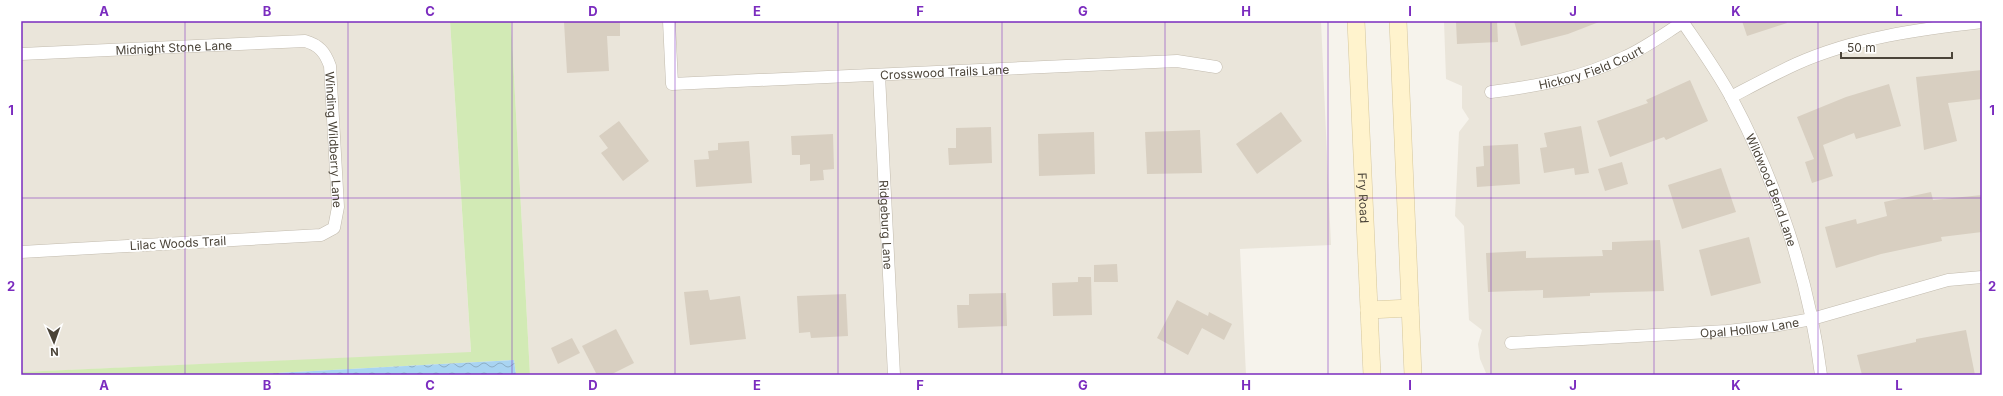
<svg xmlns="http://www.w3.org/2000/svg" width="2003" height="396" viewBox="0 0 2003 396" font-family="Inter,sans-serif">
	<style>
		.residential { fill: #eae5da }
		.green { fill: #d2eab5 }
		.water { fill: url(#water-waves) }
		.building { fill: #d8cfc1 }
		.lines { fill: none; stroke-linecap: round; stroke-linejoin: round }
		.street-casing { stroke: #c2bbae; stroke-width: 13 }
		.secondary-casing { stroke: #d6c79b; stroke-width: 18 }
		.street { stroke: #fff; stroke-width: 12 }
		.secondary { stroke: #fff3cd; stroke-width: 17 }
		.grid { fill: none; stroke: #7b2cbf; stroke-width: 1; stroke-opacity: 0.55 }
		.labels { text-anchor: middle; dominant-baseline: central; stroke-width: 4; stroke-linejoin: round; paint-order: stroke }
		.street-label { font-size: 12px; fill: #4b4439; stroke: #fff }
		.neatline { fill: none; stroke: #7b2cbf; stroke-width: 1.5 }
		.grid-label { font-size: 13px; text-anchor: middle; font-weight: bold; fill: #7b2cbf }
	</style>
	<defs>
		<pattern id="water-waves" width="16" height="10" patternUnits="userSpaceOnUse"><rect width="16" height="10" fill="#a9d4f2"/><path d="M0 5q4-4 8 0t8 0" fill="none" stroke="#8caec5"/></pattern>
	</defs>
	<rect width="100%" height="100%" fill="#f6f3ec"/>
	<g class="residential">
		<path d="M 21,21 L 450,21 L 471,353 L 21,372 Z"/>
		<path d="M 511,21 L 1321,21 L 1331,245 L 1240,249 L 1246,375 L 530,375 Z"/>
		<path d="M 1444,21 L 1982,21 L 1982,375 L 1484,375 L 1486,373 L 1480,359 L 1478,344 L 1482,330 L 1469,320 L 1464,226 L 1455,216 L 1459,132 L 1469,119 L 1462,108 L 1462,86 L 1446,79 Z"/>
	</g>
	<path class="green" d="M 450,21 L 511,21 L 530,375 L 516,375 L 514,360 L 239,375 L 21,375 L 21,372 L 471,352 Z"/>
	<path class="water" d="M 514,360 L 516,375 L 239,375 Z"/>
	<g class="building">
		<path d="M 620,21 L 620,36 L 607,36 L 609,71 L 567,73 L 564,22 Z"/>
		<path d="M 1456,21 L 1497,21 L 1498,42 L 1457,44 Z"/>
		<path d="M 1514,21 L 1599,21 L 1599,22 L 1568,34 L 1521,46 Z"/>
		<path d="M 1742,21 L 1786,21 L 1787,23 L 1747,36 Z"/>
		<path d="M 1982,70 L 1982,99 L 1948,103 L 1957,141 L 1924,150 L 1916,77 Z"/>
		<path d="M 1690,80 L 1708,121 L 1666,140 L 1664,137 L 1610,157 L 1597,121 L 1648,103 L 1646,100 Z"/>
		<path d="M 1889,84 L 1901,126 L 1856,139 L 1854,133 L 1823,145 L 1833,176 L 1812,183 L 1805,162 L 1814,159 L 1797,117 L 1846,97 Z"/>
		<path d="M 1281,112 L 1302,141 L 1257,174 L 1236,144 Z"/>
		<path d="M 619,121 L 649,161 L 623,181 L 601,153 L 608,148 L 599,136 Z"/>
		<path d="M 1581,126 L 1589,173 L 1575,175 L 1574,168 L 1544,173 L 1540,148 L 1547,147 L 1544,133 Z"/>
		<path d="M 991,127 L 992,163 L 949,165 L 948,148 L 956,148 L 956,128 Z"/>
		<path d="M 1200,130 L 1202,173 L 1147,174 L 1145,132 Z"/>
		<path d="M 1094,132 L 1095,174 L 1039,176 L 1038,134 Z"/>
		<path d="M 833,134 L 834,169 L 823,170 L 824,180 L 810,181 L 810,164 L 800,165 L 800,155 L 792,155 L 791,136 Z"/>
		<path d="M 749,141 L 752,183 L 696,187 L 694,160 L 709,159 L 708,151 L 718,150 L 718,143 Z"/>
		<path d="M 1518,144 L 1520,184 L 1477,187 L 1476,167 L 1484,166 L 1483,146 Z"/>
		<path d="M 1622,162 L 1628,184 L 1605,191 L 1598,169 Z"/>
		<path d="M 1721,168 L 1736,212 L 1682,229 L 1668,185 Z"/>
		<path d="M 1931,192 L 1933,200 L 1982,195 L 1982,232 L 1941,237 L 1942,241 L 1881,254 L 1836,268 L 1825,227 L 1856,219 L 1857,224 L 1887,216 L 1884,202 Z"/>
		<path d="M 1749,237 L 1761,283 L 1711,296 L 1699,250 Z"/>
		<path d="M 1660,240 L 1664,291 L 1590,293 L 1590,296 L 1543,298 L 1543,290 L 1488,292 L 1486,253 L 1526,251 L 1526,258 L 1603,256 L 1602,250 L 1612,250 L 1612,242 Z"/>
		<path d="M 1117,264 L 1118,282 L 1094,282 L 1094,265 Z"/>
		<path d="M 1078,277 L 1091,277 L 1092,315 L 1053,316 L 1052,283 L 1078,282 Z"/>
		<path d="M 708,290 L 710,300 L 740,296 L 746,339 L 690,345 L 684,292 Z"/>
		<path d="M 1006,293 L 1007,326 L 958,328 L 957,305 L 969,305 L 969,294 Z"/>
		<path d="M 846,294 L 848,336 L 811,338 L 810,332 L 799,333 L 797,296 Z"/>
		<path d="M 1177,300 L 1208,316 L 1209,312 L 1232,324 L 1224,340 L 1202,328 L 1188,355 L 1157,338 Z"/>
		<path d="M 616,329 L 634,363 L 610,375 L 597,375 L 582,346 Z"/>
		<path d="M 1966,330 L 1975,375 L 1862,375 L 1857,355 L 1916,342 L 1916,339 Z"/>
		<path d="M 572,338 L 580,353 L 558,364 L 551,348 Z"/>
	</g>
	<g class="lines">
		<defs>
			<g id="street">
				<path id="s1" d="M 669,21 L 672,84 L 1177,61 L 1216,67"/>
				<path id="s2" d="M 1682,21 C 1699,46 1717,71 1731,97 C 1777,183 1809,279 1821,375"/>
				<path id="s3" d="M 21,54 L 305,41 C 319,45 325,52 330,66 L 338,207 L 334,228 L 321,235 L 21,252"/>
				<path id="s4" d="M 879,75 L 894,375"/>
				<path id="s5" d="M 1491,92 C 1538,86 1582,78 1625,57 C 1645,48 1664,34 1683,22"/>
				<path d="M 1731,97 C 1752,86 1774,74 1796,64 C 1854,38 1919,29 1982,22"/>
				<path id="s6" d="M 1511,343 L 1727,331 L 1773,326 L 1812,319 L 1948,280 L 1982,277"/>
			</g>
			<g id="secondary">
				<path id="s7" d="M 1356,21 L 1372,375"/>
				<path d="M 1398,21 L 1413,375"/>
				<path d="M 1369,310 L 1410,308"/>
			</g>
		</defs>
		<use href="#street" class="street-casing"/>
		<use href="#secondary" class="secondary-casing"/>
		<use href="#street" class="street"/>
		<use href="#secondary" class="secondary"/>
	</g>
	<path class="grid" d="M 185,21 L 185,375M 348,21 L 348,375M 512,21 L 512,375M 675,21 L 675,375M 838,21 L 838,375M 1002,21 L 1002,375M 1165,21 L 1165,375M 1328,21 L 1328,375M 1491,21 L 1491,375M 1654,21 L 1654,375M 1818,21 L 1818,375M 21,198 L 1982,198"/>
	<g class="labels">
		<g class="street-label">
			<text stroke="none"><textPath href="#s3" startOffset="153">Midnight Stone Lane</textPath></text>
			<text stroke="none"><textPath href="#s5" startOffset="103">Hickory Field Court</textPath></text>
			<text stroke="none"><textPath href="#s1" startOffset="336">Crosswood Trails Lane</textPath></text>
			<text stroke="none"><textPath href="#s3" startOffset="395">Winding Wildberry Lane</textPath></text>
			<text stroke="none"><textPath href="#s2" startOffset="192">Wildwood Bend Lane</textPath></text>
			<text stroke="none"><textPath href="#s7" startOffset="177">Fry Road</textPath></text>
			<text stroke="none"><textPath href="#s4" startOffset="150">Ridgeburg Lane</textPath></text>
			<text transform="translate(178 243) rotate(-3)">Lilac Woods Trail</text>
			<text stroke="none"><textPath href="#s6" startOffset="239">Opal Hollow Lane</textPath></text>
		</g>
	</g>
	<rect width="2003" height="396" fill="none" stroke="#ffffff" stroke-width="44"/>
	<g transform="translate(54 342) rotate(178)" stroke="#ffffff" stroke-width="3" paint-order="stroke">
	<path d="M0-3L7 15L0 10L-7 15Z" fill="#4b4439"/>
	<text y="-6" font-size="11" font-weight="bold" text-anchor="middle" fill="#4b4439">N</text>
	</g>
	<path d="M1841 52v6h111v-6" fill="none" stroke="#4b4439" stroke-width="2"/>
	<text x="1847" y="52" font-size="12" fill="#4b4439" stroke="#ffffff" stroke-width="3" paint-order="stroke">50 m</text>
	<rect x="22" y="22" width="1959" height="352" class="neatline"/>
	<g class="grid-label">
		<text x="104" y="16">A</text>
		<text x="267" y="16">B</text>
		<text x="430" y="16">C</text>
		<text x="593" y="16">D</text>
		<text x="757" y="16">E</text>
		<text x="920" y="16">F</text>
		<text x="1083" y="16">G</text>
		<text x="1246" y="16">H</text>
		<text x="1410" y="16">I</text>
		<text x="1573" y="16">J</text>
		<text x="1736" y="16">K</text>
		<text x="1899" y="16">L</text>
		<text x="11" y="115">1</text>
		<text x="1992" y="115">1</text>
		<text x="11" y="291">2</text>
		<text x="1992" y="291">2</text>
		<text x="104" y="390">A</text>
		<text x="267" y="390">B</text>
		<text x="430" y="390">C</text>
		<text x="593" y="390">D</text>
		<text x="757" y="390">E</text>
		<text x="920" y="390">F</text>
		<text x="1083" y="390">G</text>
		<text x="1246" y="390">H</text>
		<text x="1410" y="390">I</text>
		<text x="1573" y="390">J</text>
		<text x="1736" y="390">K</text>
		<text x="1899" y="390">L</text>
	</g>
</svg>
